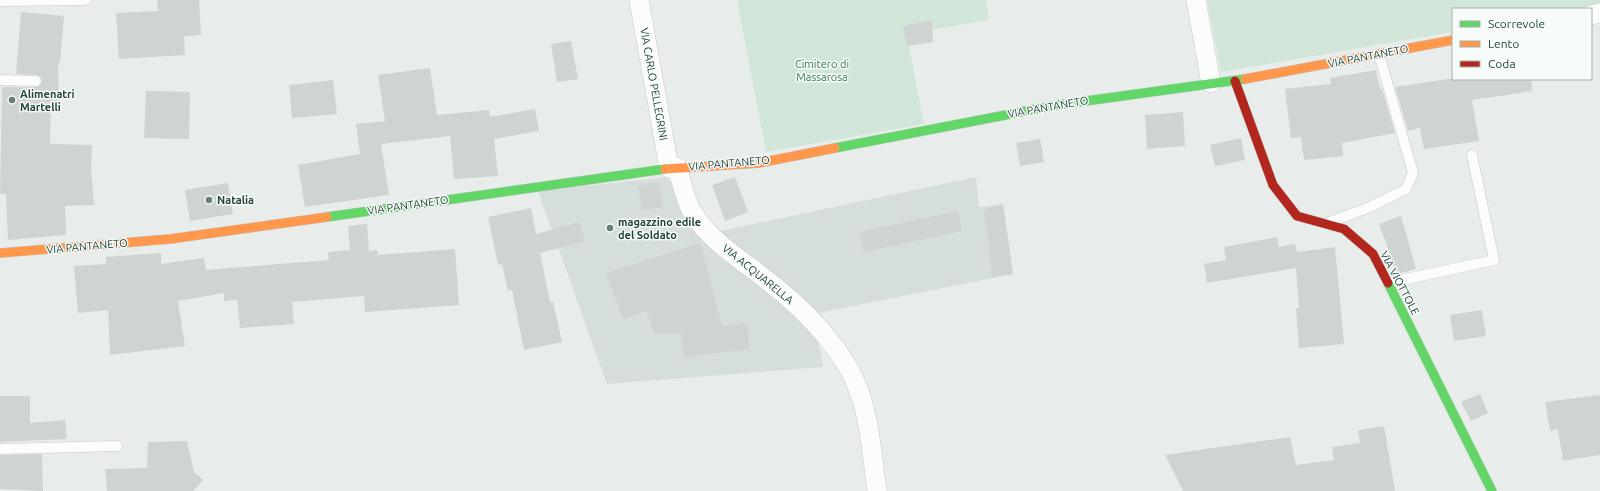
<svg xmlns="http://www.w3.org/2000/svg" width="1600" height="491" viewBox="0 0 1600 491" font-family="Ubuntu,sans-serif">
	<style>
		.built { fill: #d6dedb }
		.green { fill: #d1e6d8 }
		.building { fill: #cfd4d2 }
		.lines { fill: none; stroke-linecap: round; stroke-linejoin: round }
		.lane-casing { stroke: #c5cac8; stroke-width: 11 }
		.street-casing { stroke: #c5cac8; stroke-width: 20 }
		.fast-casing { stroke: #c3cbc8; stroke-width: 10 }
		.slow-casing { stroke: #c3cbc8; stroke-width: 10 }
		.jam-casing { stroke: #c3cbc8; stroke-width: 10 }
		.lane { stroke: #fcfcfc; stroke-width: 10 }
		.street { stroke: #fcfcfc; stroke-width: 19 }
		.fast { stroke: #63d668; stroke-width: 9 }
		.slow { stroke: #ff974d; stroke-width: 9 }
		.jam { stroke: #b3261e; stroke-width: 9 }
		.poi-dot { fill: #697e78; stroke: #f7fbf9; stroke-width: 1.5 }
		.labels { text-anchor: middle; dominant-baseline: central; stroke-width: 3; stroke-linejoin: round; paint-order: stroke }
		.street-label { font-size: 11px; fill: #24423a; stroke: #f7fbf9 }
		.park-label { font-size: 11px; fill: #2d7a4b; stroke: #f7fbf9 }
		.poi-label { font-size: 11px; font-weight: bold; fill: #24423a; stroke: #f7fbf9; text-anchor: start }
	</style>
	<rect width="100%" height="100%" fill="#e8edeb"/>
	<path class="built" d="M 668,177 L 687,222 L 697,236 L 976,177 L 979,207 L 1003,204 L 1013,274 L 813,314 L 823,367 L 607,384 L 538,191 Z"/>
	<g class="green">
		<path d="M 737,0 L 986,0 L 989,20 L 931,30 L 933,42 L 909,46 L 924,124 L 766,152 Z"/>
		<path d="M 1207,0 L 1600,0 L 1600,7 L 1586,9 L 1453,9 L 1453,32 L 1221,72 Z"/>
	</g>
	<g class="building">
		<path d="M 157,0 L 199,0 L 201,35 L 184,36 L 185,55 L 119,59 L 116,13 L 158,11 Z"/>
		<path d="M 21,12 L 64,16 L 60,63 L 58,63 L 59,103 L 51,102 L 50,144 L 92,145 L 91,168 L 94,205 L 65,206 L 66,235 L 8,240 L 6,194 L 0,194 L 2,87 L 36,87 L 39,86 L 42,82 L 41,78 L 37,75 L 16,74 Z"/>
		<path d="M 932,20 L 933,42 L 907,46 L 903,26 Z"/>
		<path d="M 571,41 L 578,79 L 557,82 L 551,44 Z"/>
		<path d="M 430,68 L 437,115 L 489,110 L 490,117 L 535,109 L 539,131 L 494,139 L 498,176 L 454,179 L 450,136 L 381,144 L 389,195 L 305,207 L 298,165 L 360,154 L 356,124 L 385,121 L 378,75 Z"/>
		<path d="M 1376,70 L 1380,89 L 1382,89 L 1395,133 L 1342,143 L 1343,156 L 1304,160 L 1301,137 L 1291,138 L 1285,89 L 1331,84 L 1330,78 Z"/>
		<path d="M 1448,79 L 1531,79 L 1532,91 L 1472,100 L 1479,141 L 1424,149 L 1420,128 L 1408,131 L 1395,87 Z"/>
		<path d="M 333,80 L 337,114 L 292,118 L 289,85 Z"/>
		<path d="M 146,91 L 190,92 L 189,139 L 144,138 Z"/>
		<path d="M 1183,112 L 1185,146 L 1147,149 L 1145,115 Z"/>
		<path d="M 1241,138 L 1245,160 L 1215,166 L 1210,145 Z"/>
		<path d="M 1040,139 L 1044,162 L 1020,166 L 1016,143 Z"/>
		<path d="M 735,177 L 748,212 L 725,221 L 712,185 Z"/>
		<path d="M 659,182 L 663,207 L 642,210 L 638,185 Z"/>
		<path d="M 228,183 L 233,214 L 190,221 L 185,190 Z"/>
		<path d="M 1003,204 L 1013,274 L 993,277 L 984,210 Z"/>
		<path d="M 531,208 L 536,234 L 579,222 L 585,241 L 540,253 L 550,302 L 553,302 L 562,342 L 524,350 L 512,290 L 508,291 L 502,264 L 498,265 L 488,217 Z"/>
		<path d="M 958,211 L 962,231 L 864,252 L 859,232 Z"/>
		<path d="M 1401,216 L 1416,269 L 1397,274 L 1379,224 Z"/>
		<path d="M 367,224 L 369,251 L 377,250 L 378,255 L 455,249 L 459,305 L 365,312 L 364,296 L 292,302 L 294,324 L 240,328 L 237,300 L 224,301 L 224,293 L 178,301 L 185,346 L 110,355 L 108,310 L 78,313 L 74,266 L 106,264 L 106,257 L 161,253 L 161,264 L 204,258 L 206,270 L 329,260 L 328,252 L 350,250 L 348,226 Z"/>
		<path d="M 1277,237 L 1279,247 L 1295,244 L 1297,252 L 1335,247 L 1344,344 L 1299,348 L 1296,308 L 1299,308 L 1296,268 L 1207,283 L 1204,264 L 1226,260 L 1224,247 Z"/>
		<path d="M 700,243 L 722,326 L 747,323 L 750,349 L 684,357 L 681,333 L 654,334 L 647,311 L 623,319 L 606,273 Z"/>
		<path d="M 1482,310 L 1486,336 L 1454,341 L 1450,315 Z"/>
		<path d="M 1480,394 L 1488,413 L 1471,421 L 1461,402 Z"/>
		<path d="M 1600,395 L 1600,455 L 1563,461 L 1558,429 L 1550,431 L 1545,402 Z"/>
		<path d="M 0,396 L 30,396 L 30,423 L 65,420 L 67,439 L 0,442 Z"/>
		<path d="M 1384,426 L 1395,491 L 1183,491 L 1165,455 L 1290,437 L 1296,465 L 1334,460 L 1332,447 L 1360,443 L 1358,430 Z"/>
		<path d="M 187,441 L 194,472 L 203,480 L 193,491 L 107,491 L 105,469 L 147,468 L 148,442 Z"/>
		<path d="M 42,454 L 43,491 L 0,489 L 0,455 Z"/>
	</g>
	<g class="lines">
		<defs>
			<g id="lane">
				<path d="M 0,1 L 86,0"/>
				<path d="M 0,80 L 36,81"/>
				<path d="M 1330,222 L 1370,207 L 1406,189 L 1413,173 L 1379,54"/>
				<path d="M 1388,283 L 1494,260 L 1472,155"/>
				<path d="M 0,449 L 117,446"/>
			</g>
			<g id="street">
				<path d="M 639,0 L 669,168"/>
				<path d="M 1196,0 L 1211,83"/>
				<path d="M 1591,15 L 1600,13"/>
				<path d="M 677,167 C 682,182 685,201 693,213 C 710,241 739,258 764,278 C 797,303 830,335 850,371 C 870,408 871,450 877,491"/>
			</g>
			<g id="fast">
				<path d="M 835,148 L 1057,105 L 1245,79"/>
				<path d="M 327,217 L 665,169"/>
				<path d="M 1388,283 L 1492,491"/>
			</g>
			<g id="slow">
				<path d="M 1245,79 L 1453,40"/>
				<path d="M 665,169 L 759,163 L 835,148"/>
				<path d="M 0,253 L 170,239 L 327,217"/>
			</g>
			<path id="jam" d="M 1235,81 L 1273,185 L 1297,216 L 1344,229 L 1373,254 L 1388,283"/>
		</defs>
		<use href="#lane" class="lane-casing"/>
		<use href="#street" class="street-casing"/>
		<use href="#fast" class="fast-casing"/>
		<use href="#slow" class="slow-casing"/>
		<use href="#jam" class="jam-casing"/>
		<use href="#lane" class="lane"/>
		<use href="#street" class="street"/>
		<use href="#fast" class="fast"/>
		<use href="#slow" class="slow"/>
		<use href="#jam" class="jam"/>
	</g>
	<g class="poi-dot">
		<circle cx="12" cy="100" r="4"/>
		<circle cx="209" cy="200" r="4"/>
		<circle cx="610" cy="228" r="4"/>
	</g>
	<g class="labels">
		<g class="street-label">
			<text transform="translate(1368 56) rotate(-11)">VIA PANTANETO</text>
			<text transform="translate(654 84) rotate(80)">VIA CARLO PELLEGRINI</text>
			<text transform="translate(1048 107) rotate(-10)">VIA PANTANETO</text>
			<text transform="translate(729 163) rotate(-5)">VIA PANTANETO</text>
			<text transform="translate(408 205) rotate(-8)">VIA PANTANETO</text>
			<text transform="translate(87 246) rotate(-5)">VIA PANTANETO</text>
			<text transform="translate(758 274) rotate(39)">VIA ACQUARELLA</text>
			<text transform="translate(1400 283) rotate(62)">VIA VIOTTOLE</text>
		</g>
		<g class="park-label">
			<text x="822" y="64">Cimitero di<tspan x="822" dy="13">Massarosa</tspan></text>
		</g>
		<g class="poi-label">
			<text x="20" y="94">Alimenatri<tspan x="20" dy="13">Martelli</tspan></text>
			<text x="217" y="200">Natalia</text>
			<text x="618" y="222">magazzino edile<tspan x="618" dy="13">del Soldato</tspan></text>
		</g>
	</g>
	<rect x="1452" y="8" width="140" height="72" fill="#f7fbf9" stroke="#a3b1ad"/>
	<rect x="1460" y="21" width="20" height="6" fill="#63d668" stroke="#a3b1ad"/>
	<text x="1488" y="28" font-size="12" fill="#24423a">Scorrevole</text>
	<rect x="1460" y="41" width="20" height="6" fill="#ff974d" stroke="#a3b1ad"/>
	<text x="1488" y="48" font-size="12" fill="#24423a">Lento</text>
	<rect x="1460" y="61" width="20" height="6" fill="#b3261e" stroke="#a3b1ad"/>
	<text x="1488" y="68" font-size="12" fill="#24423a">Coda</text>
</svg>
